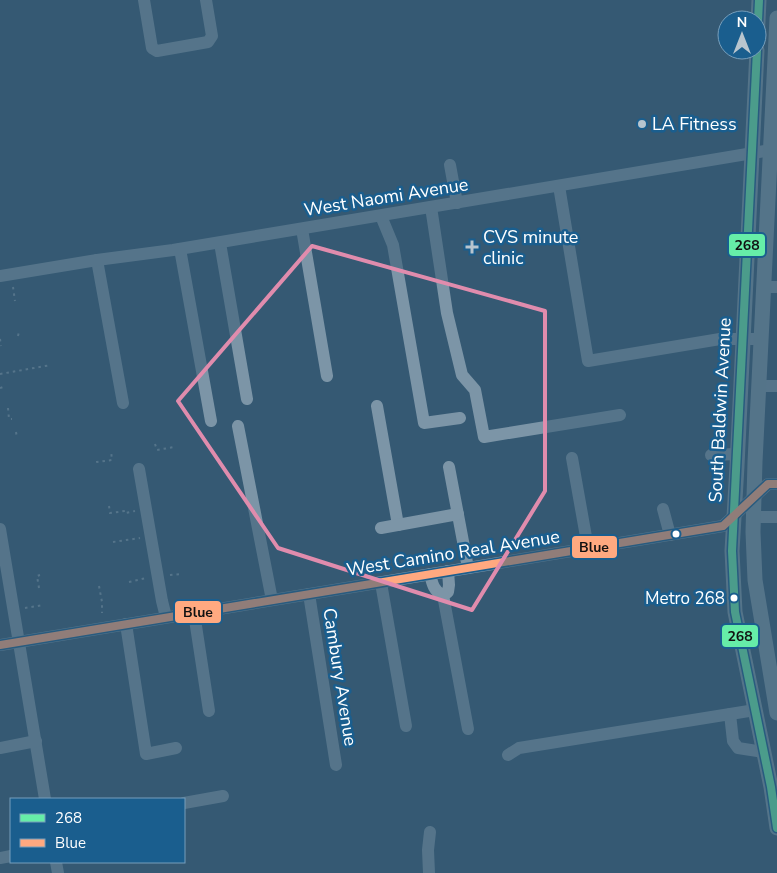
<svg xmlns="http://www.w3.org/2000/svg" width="777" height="873" viewBox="0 0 777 873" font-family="'Nunito Sans',sans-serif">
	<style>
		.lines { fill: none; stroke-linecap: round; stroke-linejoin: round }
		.path { stroke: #7c95a7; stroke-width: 2; stroke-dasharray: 2.5 4; stroke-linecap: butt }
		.minor { stroke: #7c95a7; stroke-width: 12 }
		.major { stroke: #7b94a5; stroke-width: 15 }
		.bus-1-casing { stroke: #1a5e8e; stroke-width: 11 }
		.bus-2-casing { stroke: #1a5e8e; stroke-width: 11 }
		.bus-1 { stroke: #66eda8; stroke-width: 8 }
		.bus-2 { stroke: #ffa980; stroke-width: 8 }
		.marked { fill: none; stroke: #e08cad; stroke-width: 4; stroke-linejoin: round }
		.poi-dot { fill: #b8c5ce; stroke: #1a5e8e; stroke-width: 2 }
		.bus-dot { fill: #fff; stroke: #1a5e8e; stroke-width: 2 }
		.labels { text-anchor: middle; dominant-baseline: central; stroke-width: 5; stroke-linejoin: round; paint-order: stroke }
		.bus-label { font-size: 17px; fill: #fff; stroke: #1a5e8e; text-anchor: end }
		.poi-label { font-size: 18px; fill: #fff; stroke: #1a5e8e; text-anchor: start }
		.street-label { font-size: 18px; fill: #fff; stroke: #1a5e8e }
		.line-badge { stroke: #1a5e8e; stroke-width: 2 }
		.pale-badge-label { font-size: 14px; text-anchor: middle; font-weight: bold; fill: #111 }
	</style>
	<rect width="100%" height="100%" fill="#355973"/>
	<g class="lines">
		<g class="path">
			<path d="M 13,287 L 15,301"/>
			<path d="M 18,336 L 19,332"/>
			<path d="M 0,339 L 1,346"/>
			<path d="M 0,374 L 51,365"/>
			<path d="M 0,388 L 3,387"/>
			<path d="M 8,408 L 9,419 L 12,419"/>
			<path d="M 16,432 L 17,438"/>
			<path d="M 155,444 L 157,450 L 174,447"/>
			<path d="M 97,461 L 97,462 L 112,460 L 111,451"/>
			<path d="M 109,506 L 110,513 L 125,511 L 125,513 L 135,511"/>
			<path d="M 113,542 L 140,538"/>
			<path d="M 170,575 L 182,574"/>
			<path d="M 129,582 L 146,578"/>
			<path d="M 99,586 L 102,602 L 102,613"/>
			<path d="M 39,588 L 37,576 L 40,575"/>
			<path d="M 25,608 L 44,605"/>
		</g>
		<g class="minor">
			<path d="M 144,0 L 152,48 L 157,51 L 208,42 L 212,36 L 206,0"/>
			<path d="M 450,165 L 457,203"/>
			<path d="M 559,186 L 588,361 L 720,339 L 761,339"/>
			<path d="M 431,207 L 447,313 L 462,375 L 475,390 L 484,437 L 620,415"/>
			<path d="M 381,216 L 393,245 L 424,423 L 460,418"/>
			<path d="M 302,229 L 327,376"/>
			<path d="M 220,243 L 247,399"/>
			<path d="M 180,249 L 211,421"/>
			<path d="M 97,260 L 123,403"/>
			<path d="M 0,276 L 97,260 L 173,250 L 777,149"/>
			<path d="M 763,287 L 777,287"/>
			<path d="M 758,386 L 777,386"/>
			<path d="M 377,406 L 398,525"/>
			<path d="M 238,426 L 272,600"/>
			<path d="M 711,455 L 737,454"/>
			<path d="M 572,458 L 588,548"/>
			<path d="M 449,467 L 468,568"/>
			<path d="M 139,469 L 162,601 L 166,617"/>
			<path d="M 663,509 L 670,535"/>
			<path d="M 753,517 L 777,517"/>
			<path d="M 381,528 L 458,514"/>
			<path d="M 0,529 L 45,799"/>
			<path d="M 430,574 C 432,583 434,592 443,595 L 448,592 L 449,585 L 448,571"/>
			<path d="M 381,583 L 406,726"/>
			<path d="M 309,594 L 336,765"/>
			<path d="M 443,595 L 468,729"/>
			<path d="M 194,613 L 209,711"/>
			<path d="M 126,624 L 146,754 L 176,748"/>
			<path d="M 0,645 L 723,526 L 768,484 L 777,484"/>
			<path d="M 730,714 L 733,741 L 738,748 L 764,752"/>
			<path d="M 0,748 L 36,741"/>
			<path d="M 508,755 L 519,748 L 755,710"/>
			<path d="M 184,803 L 223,796"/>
			<path d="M 0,858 L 11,856"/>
			<path d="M 56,862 L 58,873"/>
			<path d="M 429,873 L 428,850 L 430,832"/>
		</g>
		<g class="major">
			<path d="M 777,18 L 755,462 L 753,532 L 755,580 L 777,713"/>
			<path d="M 757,42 L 759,0"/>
			<path d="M 757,50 L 737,466 L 732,551 L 735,612 L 771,787 L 777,828"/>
		</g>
		<defs>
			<g id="bus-1">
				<path d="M 757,42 L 759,0"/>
				<path d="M 757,50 L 732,551 L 735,612 L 771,787 L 777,828"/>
			</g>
			<path id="bus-2" d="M 0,645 L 723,526 L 768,484 L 777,484"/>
		</defs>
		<use href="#bus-1" class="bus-1-casing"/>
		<use href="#bus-2" class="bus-2-casing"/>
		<use href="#bus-1" class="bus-1"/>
		<use href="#bus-2" class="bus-2"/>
	</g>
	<path d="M0 0H777V873H0ZM 312,246 L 545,311 L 545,491 L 472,610 L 278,548 L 178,401 Z" fill="#355973" fill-opacity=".55" fill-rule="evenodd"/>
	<path class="marked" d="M 312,246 L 545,311 L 545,491 L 472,610 L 278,548 L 178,401 Z"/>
	<g class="poi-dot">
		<circle cx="642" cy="124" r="5"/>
		<path d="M469.5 239.5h5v5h5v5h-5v5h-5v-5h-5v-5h5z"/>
	</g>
	<g class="bus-dot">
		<circle cx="676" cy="534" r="4.5"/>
		<circle cx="734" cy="598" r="4.5"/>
	</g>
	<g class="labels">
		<g class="bus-label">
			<text x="725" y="598">Metro 268</text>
		</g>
		<g class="poi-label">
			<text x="652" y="124">LA Fitness</text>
			<text x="483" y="237">CVS minute<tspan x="483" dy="21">clinic</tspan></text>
		</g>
		<g class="street-label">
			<text transform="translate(386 197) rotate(-9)">West Naomi Avenue</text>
			<text transform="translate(720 410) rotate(-87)">South Baldwin Avenue</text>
			<text transform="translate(453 553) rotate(-9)">West Camino Real Avenue</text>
			<text transform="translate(340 677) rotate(81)">Cambury Avenue</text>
		</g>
	</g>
	<g class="line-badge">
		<rect x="728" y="233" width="38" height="24" rx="5" fill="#66eda8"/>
		<rect x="571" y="535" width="47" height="24" rx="5" fill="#ffa980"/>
		<rect x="174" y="600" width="48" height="24" rx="5" fill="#ffa980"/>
		<rect x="721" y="624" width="38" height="24" rx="5" fill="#66eda8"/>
	</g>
	<g class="pale-badge-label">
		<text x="747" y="250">268</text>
		<text x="594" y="552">Blue</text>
		<text x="198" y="617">Blue</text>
		<text x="740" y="641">268</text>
	</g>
	<rect x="10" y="798" width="175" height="65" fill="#1a5e8e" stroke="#769ebb"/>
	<rect x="20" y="814" width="25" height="8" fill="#66eda8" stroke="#769ebb"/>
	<text x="55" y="823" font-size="15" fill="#ffffff">268</text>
	<rect x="20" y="839" width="25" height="8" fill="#ffa980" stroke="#769ebb"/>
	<text x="55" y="848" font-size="15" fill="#ffffff">Blue</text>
	<g transform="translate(742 35)"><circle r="24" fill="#1a5e8e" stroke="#769ebb"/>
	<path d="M0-4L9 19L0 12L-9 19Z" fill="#b8c5ce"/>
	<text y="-8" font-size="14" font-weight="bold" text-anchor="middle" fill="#ffffff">N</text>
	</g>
</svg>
